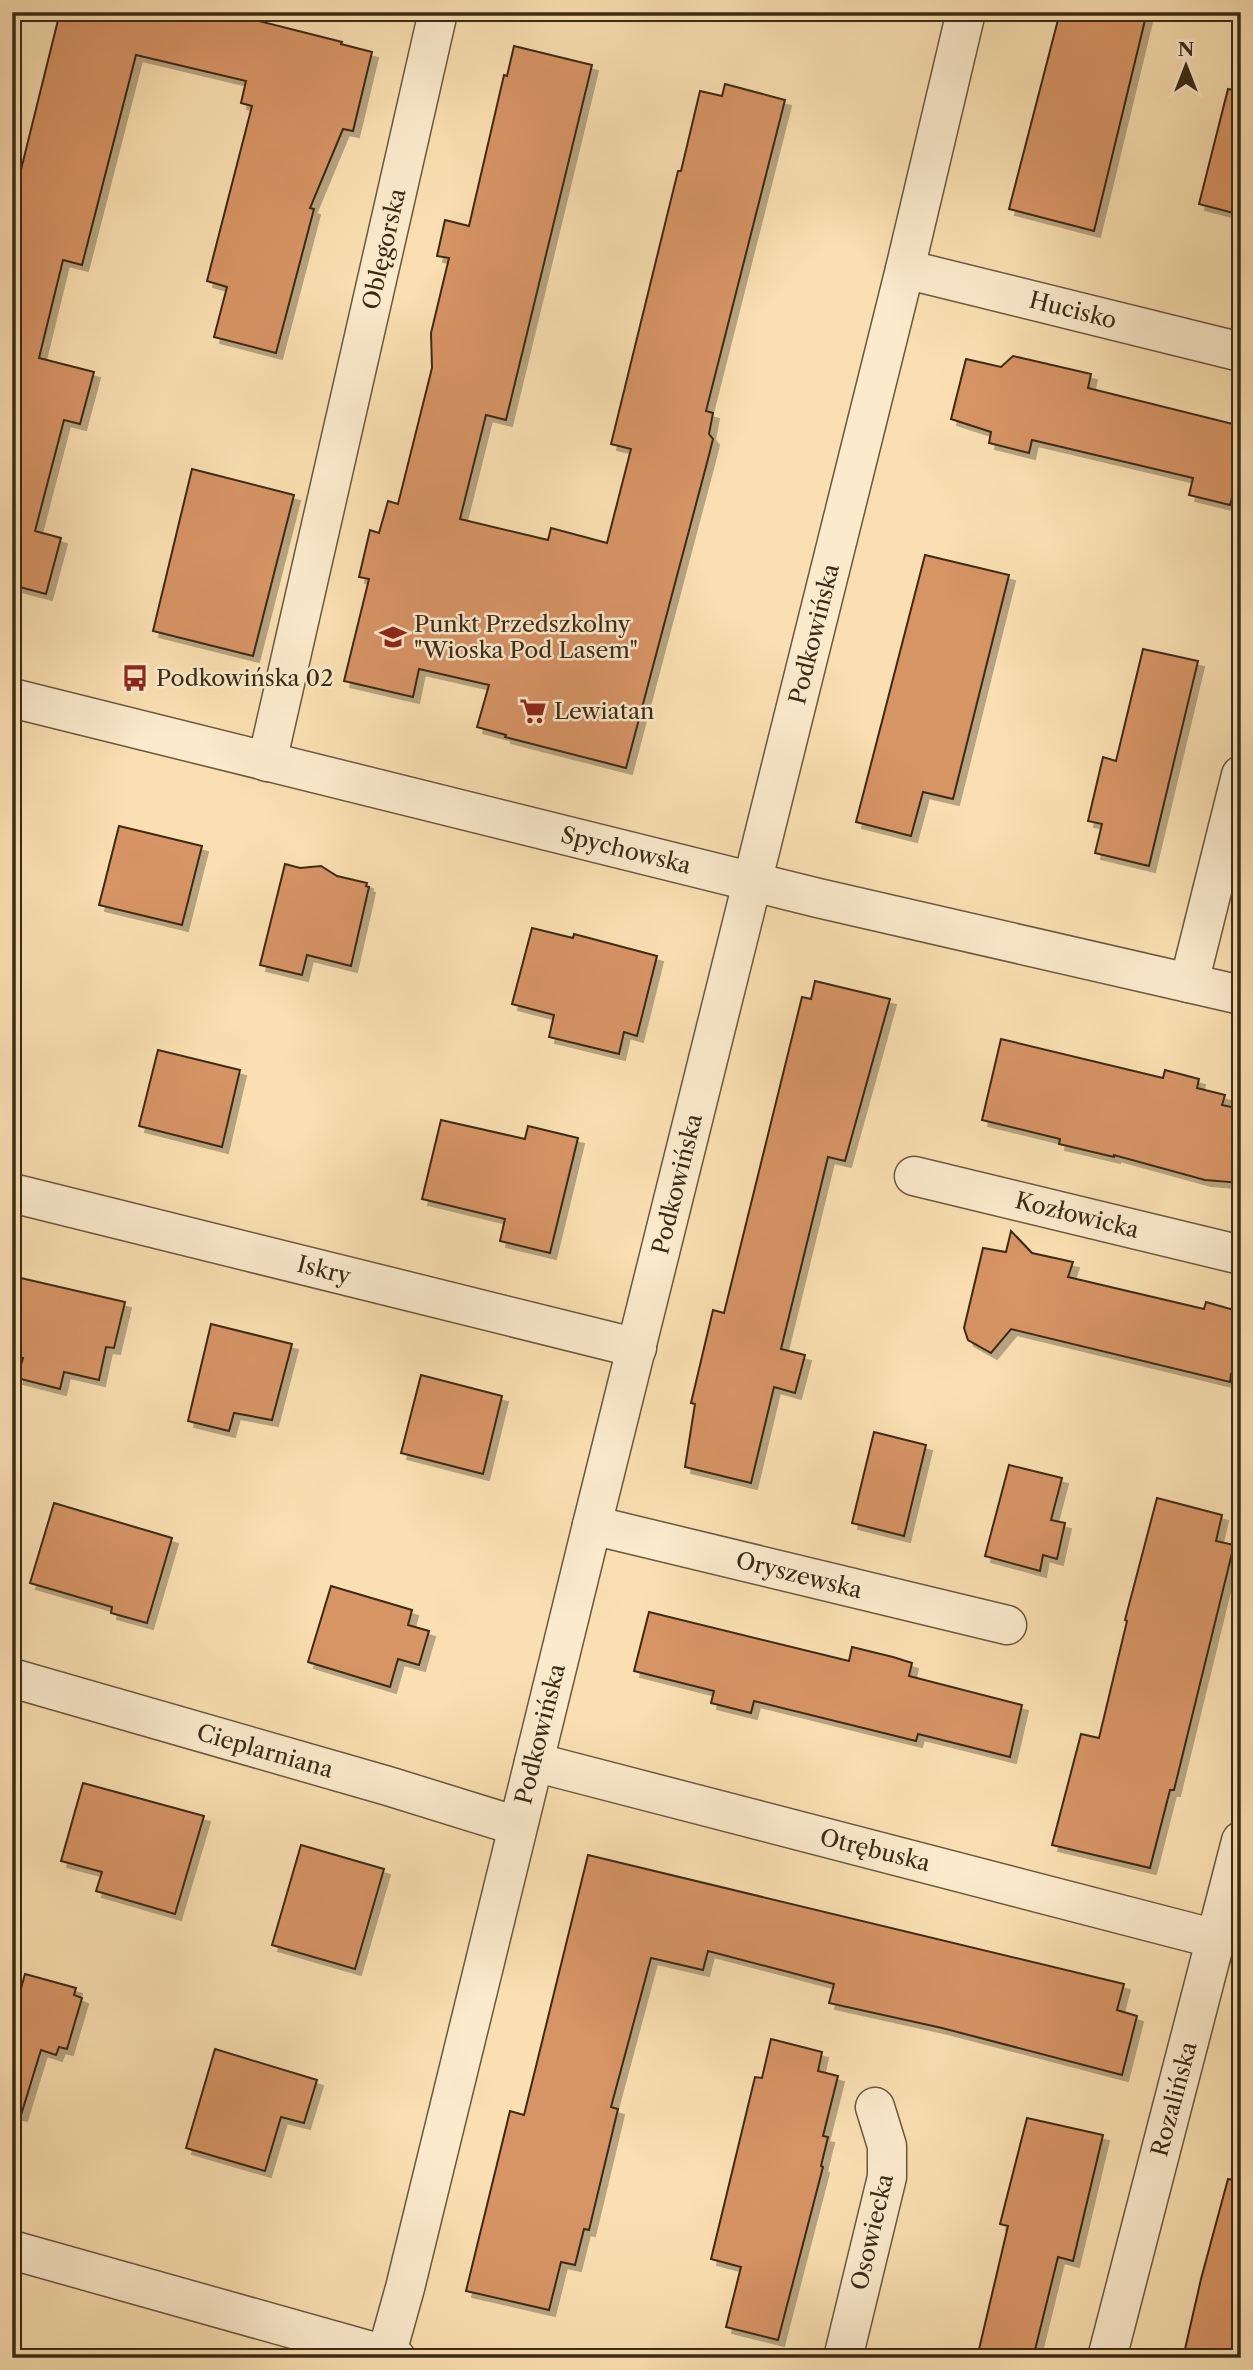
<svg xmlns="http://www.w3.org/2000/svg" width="1253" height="2370" viewBox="0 0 1253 2370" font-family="'Libre Caslon Text',serif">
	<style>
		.building { fill: #d79465; stroke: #3b2b16; stroke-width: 2; filter: url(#shadow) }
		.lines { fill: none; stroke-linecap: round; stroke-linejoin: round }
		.minor-casing { stroke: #6a583d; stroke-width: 41 }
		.minor { stroke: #fbeacc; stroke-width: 38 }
		.labels { text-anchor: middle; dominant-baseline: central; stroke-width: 5; stroke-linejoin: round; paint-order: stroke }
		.street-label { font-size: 23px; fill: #3b2b16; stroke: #fbeacc }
		.poi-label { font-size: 23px; fill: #3b2b16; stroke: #fbeacc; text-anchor: start }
	</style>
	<defs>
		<filter id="shadow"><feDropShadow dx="6" dy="6" stdDeviation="0" flood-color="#0004"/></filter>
	</defs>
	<rect width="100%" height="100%" fill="#f9dfb1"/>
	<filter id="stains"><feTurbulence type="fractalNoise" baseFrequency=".00286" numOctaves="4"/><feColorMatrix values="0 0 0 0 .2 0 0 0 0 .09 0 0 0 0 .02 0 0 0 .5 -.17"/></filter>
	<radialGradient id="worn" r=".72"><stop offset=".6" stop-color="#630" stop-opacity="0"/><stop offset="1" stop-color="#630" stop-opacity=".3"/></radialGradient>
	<g class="building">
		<path d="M 60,12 L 223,12 L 342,42 L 341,44 L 372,52 L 353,131 L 343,129 L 310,208 L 314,209 L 276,353 L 214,337 L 227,287 L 207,281 L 252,106 L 241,103 L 246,81 L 136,55 L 82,265 L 63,260 L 39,358 L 94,372 L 80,424 L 64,420 L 35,531 L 61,538 L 46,594 L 12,585 L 12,206 Z"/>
		<path d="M 1060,12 L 1147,12 L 1094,231 L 1009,209 Z"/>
		<path d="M 514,46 L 592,65 L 506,420 L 486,415 L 460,519 L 548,540 L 551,528 L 607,543 L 631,449 L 611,444 L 678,171 L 681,171 L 700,91 L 722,96 L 725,84 L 785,100 L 706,411 L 713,413 L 709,434 L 713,439 L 708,459 L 626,768 L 505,737 L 506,735 L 477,727 L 489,685 L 419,669 L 413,697 L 344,681 L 369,579 L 359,577 L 370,530 L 379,533 L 388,501 L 398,504 L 432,368 L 431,333 L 449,258 L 437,256 L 445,220 L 469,226 L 504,75 L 507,76 Z"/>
		<path d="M 1228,89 L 1241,91 L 1241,215 L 1199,204 Z"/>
		<path d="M 1013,356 L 1091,374 L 1088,388 L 1241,426 L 1241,466 L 1230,505 L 1189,495 L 1193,478 L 1032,440 L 1029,453 L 989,443 L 991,432 L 951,419 L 966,359 L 1001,367 Z"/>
		<path d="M 192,469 L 294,495 L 253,656 L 153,631 Z"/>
		<path d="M 925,555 L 1009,575 L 953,799 L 923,792 L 911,836 L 856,822 Z"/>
		<path d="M 1143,649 L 1198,661 L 1149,866 L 1095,853 L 1102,824 L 1088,821 L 1103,757 L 1116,761 Z"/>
		<path d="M 119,826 L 202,846 L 182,925 L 99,905 Z"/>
		<path d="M 285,864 L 300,868 L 321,866 L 337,876 L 367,883 L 366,886 L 369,887 L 351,966 L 307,955 L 302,975 L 260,965 Z"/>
		<path d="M 532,928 L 573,938 L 574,934 L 657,956 L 637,1036 L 624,1032 L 619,1054 L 549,1037 L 554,1015 L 512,1004 Z"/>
		<path d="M 815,981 L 890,999 L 845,1161 L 828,1157 L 781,1349 L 805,1355 L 795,1393 L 774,1387 L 751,1483 L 685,1467 L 695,1404 L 691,1403 L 713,1310 L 724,1313 L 802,997 L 811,999 Z"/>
		<path d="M 1001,1039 L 1163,1078 L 1165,1070 L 1199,1079 L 1197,1088 L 1225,1095 L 1222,1105 L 1241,1109 L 1241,1183 L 1205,1180 L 1114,1155 L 1114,1157 L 1059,1144 L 1060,1139 L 982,1120 Z"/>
		<path d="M 158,1050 L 240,1070 L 222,1147 L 139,1126 Z"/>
		<path d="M 441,1120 L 525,1139 L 528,1126 L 578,1138 L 550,1253 L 500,1241 L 505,1219 L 422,1199 Z"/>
		<path d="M 1011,1231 L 1032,1253 L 1073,1262 L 1068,1277 L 1204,1309 L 1206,1302 L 1241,1312 L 1241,1377 L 1231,1374 L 1230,1382 L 1011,1329 L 991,1353 L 968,1340 L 964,1328 L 983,1248 L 1006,1252 Z"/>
		<path d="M 12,1276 L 125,1302 L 114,1348 L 106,1347 L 99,1380 L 64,1372 L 60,1389 L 17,1378 L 23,1358 L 12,1356 Z"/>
		<path d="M 211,1324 L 292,1344 L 272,1420 L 234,1413 L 229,1431 L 188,1421 Z"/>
		<path d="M 421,1375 L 502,1396 L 483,1474 L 401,1453 Z"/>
		<path d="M 874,1432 L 926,1445 L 904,1536 L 852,1523 Z"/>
		<path d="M 1009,1465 L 1062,1478 L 1051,1520 L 1065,1523 L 1057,1559 L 1043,1555 L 1040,1571 L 985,1556 Z"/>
		<path d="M 1157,1498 L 1222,1515 L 1216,1541 L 1234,1545 L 1174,1790 L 1170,1790 L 1150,1868 L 1052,1845 L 1081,1734 L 1099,1738 L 1127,1621 L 1125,1620 Z"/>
		<path d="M 54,1503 L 172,1538 L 147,1623 L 111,1613 L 112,1607 L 30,1583 Z"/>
		<path d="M 331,1586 L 412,1610 L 408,1625 L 429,1631 L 419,1665 L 398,1659 L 390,1687 L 308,1662 Z"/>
		<path d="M 649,1612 L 849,1661 L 852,1647 L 893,1657 L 912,1663 L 909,1676 L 1022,1705 L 1010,1757 L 918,1734 L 916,1741 L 754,1701 L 751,1713 L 711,1703 L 714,1691 L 634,1671 Z"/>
		<path d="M 83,1783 L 204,1816 L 175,1914 L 96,1891 L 102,1872 L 61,1861 Z"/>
		<path d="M 301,1845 L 384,1869 L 355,1969 L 272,1945 Z"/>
		<path d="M 588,1855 L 1124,1984 L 1117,2010 L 1137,2016 L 1122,2075 L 942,2028 L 829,2003 L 834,1984 L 708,1951 L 703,1970 L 651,1958 L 611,2107 L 618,2109 L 589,2230 L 584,2229 L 575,2265 L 561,2262 L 549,2310 L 466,2291 L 510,2111 L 524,2115 Z"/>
		<path d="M 25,1974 L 76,1988 L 74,1995 L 82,1998 L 67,2049 L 59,2047 L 56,2055 L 41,2050 L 21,2115 L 12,2113 L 12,1990 L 20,1992 Z"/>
		<path d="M 771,2039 L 822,2052 L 818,2071 L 838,2076 L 823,2136 L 828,2137 L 821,2166 L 823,2167 L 778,2340 L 726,2327 L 741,2267 L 711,2259 L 755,2077 L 762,2078 Z"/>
		<path d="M 215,2049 L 317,2080 L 304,2123 L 281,2117 L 265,2171 L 186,2148 Z"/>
		<path d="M 1027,2118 L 1103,2135 L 1073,2261 L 1058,2257 L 1033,2358 L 977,2358 L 1008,2226 L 1000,2224 Z"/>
		<path d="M 1228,2179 L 1241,2181 L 1241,2358 L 1183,2358 L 1201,2279 Z"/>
	</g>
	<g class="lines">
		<defs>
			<g id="minor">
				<path d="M 905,269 L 1241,352"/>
				<path d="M 12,698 L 818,898 L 1241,995"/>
				<path d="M 267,762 L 438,12"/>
				<path d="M 1189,983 L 1241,775"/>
				<path d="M 914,1176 L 1241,1255"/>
				<path d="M 12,1193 L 637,1348"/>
				<path d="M 592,1525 L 1007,1625"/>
				<path d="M 12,1678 L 388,1786 L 517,1826"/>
				<path d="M 534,1762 L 1216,1939"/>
				<path d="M 12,2250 L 396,2358"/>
				<path d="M 386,2356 L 405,2288 L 592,1525 L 905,269 L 966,12"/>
				<path d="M 843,2358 L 887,2177 L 887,2146 L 875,2107"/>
				<path d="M 1107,2358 L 1241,1841"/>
			</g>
		</defs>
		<use href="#minor" class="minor-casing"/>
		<use href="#minor" class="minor"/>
	</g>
	<defs>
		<symbol id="school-bare" viewBox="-9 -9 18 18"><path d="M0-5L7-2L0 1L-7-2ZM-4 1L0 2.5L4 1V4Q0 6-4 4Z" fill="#8f2418" stroke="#fbeacc" stroke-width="2.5" paint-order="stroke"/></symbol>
		<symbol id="bus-bare" viewBox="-9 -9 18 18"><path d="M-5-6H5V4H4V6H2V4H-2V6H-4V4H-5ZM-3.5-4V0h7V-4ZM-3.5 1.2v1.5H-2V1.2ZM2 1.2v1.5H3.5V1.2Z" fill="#8f2418" stroke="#fbeacc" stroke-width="2.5" paint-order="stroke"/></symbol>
		<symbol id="supermarket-bare" viewBox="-9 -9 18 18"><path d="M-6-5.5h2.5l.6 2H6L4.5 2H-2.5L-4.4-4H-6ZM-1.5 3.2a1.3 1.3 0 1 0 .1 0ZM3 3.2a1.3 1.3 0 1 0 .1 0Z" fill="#8f2418" stroke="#fbeacc" stroke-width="2.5" paint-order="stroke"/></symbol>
	</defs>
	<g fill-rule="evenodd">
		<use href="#school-bare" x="374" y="618" width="38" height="38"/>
		<use href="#bus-bare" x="116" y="659" width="38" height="38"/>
		<use href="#supermarket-bare" x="514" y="692" width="38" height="38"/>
	</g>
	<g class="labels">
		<g class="street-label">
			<text transform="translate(384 249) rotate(-77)">Oblęgorska</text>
			<text transform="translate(1073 310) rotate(14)">Hucisko</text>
			<text transform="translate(814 634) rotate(-76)">Podkowińska</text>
			<text transform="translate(626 850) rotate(14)">Spychowska</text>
			<text transform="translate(677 1184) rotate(-76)">Podkowińska</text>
			<text transform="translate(1077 1215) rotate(14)">Kozłowicka</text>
			<text transform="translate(324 1270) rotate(14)">Iskry</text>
			<text transform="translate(799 1575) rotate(14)">Oryszewska</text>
			<text transform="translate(540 1734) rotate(-76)">Podkowińska</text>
			<text transform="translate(265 1751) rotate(16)">Cieplarniana</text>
			<text transform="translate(875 1850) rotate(14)">Otrębuska</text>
			<text transform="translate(1174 2099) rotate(-75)">Rozalińska</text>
			<text transform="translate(872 2232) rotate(-77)">Osowiecka</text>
		</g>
		<g class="poi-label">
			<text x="414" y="624">Punkt Przedszkolny<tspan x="414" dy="26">"Wioska Pod Lasem"</tspan></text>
			<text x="156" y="678">Podkowińska 02</text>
			<text x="554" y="711">Lewiatan</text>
		</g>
	</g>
	<rect width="1253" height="2370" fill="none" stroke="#f9dfb1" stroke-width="42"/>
	<rect x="14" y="14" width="1225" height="2342" fill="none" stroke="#3b2b16" stroke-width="3.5"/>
	<rect x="21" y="21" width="1211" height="2328" fill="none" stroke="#3b2b16" stroke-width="2"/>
	<g transform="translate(1186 66)" stroke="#fbeacc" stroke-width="5" paint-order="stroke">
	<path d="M0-5L12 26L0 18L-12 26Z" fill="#3b2b16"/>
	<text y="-10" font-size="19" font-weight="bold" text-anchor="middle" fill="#3b2b16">N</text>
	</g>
	<rect width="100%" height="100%" filter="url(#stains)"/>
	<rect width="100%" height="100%" fill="url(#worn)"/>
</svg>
